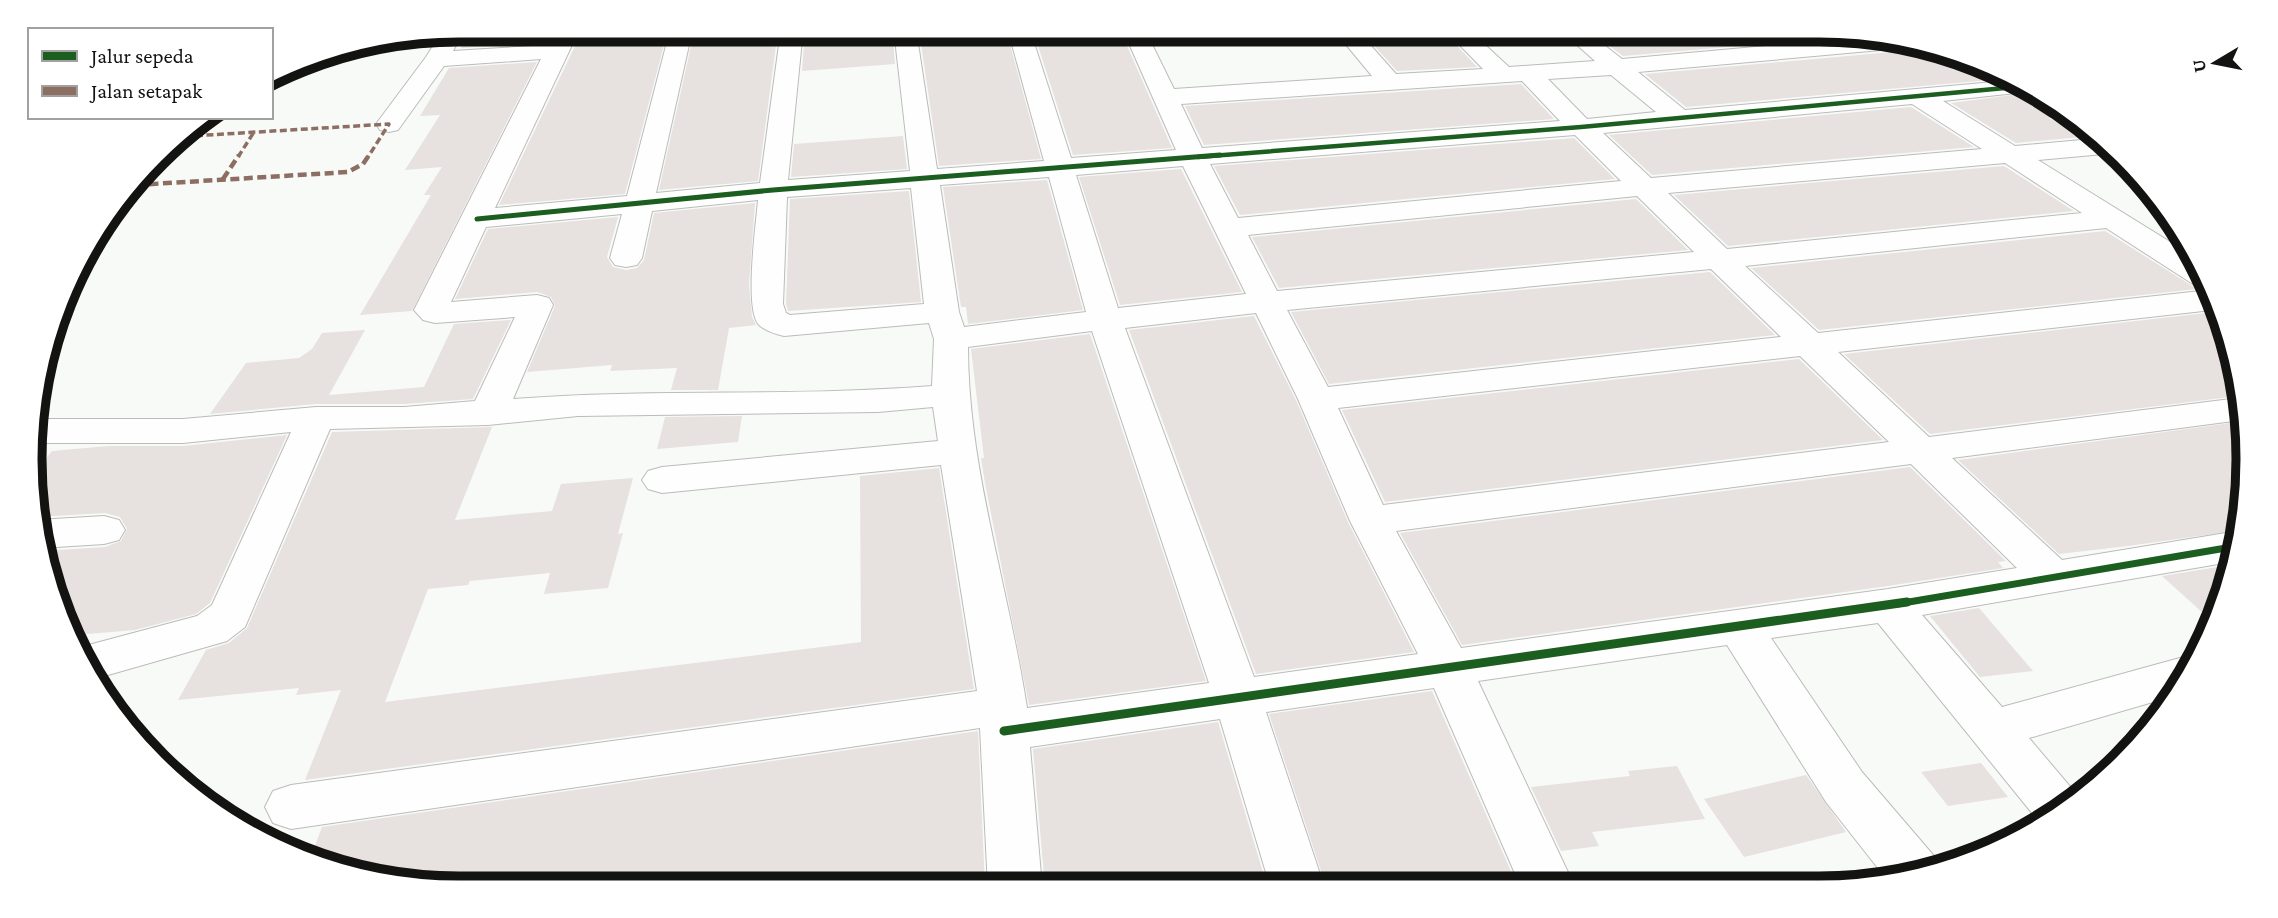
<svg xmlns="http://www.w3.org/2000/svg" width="2278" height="918" viewBox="0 0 2278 918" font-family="'Crimson Pro',serif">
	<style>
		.building { fill: #e7e1e0 }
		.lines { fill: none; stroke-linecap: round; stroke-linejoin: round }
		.street-casing { stroke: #babcba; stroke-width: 2 }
		.street { fill: #fefefe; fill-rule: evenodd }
		.quiet-far1 { stroke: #8d6e63; stroke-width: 3.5; stroke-dasharray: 7 3.5; stroke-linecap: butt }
		.quiet { stroke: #8d6e63; stroke-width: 4.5; stroke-dasharray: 9 4.5; stroke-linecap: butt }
		.cycleway-far3-casing { stroke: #fff; stroke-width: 7 }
		.cycleway-far2-casing { stroke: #fff; stroke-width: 9 }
		.cycleway-far1-casing { stroke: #fff; stroke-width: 11 }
		.cycleway-casing { stroke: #fff; stroke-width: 13 }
		.cycleway-far3 { stroke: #1b5e20; stroke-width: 4.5 }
		.cycleway-far2 { stroke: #1b5e20; stroke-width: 5 }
		.cycleway-far1 { stroke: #1b5e20; stroke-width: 7 }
		.cycleway { stroke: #1b5e20; stroke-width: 9 }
		.rim { fill: none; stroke: #131412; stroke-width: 9 }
	</style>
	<rect width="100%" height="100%" fill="#f8faf7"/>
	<g class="building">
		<path d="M 472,30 L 543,30 L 539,40 L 548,40 L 546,42 L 461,48 Z"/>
		<path d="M 721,30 L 778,30 L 758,181 L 659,190 L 693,37 L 699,31 Z"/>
		<path d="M 805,30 L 892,30 L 895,64 L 802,71 Z"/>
		<path d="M 919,30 L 1006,30 L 1041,159 L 939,166 Z"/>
		<path d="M 1033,30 L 1120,30 L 1172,148 L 1073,155 Z"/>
		<path d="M 1360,30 L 1442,30 L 1477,67 L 1397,71 Z"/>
		<path d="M 1589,30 L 1762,30 L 1762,44 L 1623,56 Z"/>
		<path d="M 665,41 L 625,194 L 499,205 L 575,46 Z"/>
		<path d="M 1905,44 L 1957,52 L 2002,79 L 1686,107 L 1645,74 L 1892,52 Z"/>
		<path d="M 537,62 L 412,311 L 360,315 L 431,195 L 424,195 L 442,167 L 405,170 L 440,115 L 420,116 L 449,68 Z"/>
		<path d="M 1521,84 L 1554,119 L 1204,145 L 1185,106 Z"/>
		<path d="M 2027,93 L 2068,117 L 2049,118 L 2082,137 L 2016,143 L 1951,103 Z"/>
		<path d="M 1911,107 L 1974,147 L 1652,175 L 1609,135 Z"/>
		<path d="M 903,136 L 907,169 L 791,177 L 794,144 Z"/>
		<path d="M 1574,138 L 1615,179 L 1240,215 L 1214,166 Z"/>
		<path d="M 2004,166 L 2074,211 L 1728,246 L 1674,195 Z"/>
		<path d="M 1181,169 L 1242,292 L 1120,305 L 1079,177 Z"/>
		<path d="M 1047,180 L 1083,310 L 968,324 L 966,307 L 961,307 L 943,187 Z"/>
		<path d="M 909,191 L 921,302 L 788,311 L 786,304 L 790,199 Z"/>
		<path d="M 1636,199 L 1688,250 L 1279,288 L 1252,237 Z"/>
		<path d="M 755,203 L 749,285 L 752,317 L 756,325 L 729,328 L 718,390 L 671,390 L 677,368 L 610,371 L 612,365 L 527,372 L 555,306 L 551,297 L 537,292 L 455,299 L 488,229 L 618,217 L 607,257 L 613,267 L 626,270 L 637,268 L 644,260 L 654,213 Z"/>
		<path d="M 2105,231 L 2197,289 L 1819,330 L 1751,268 Z"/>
		<path d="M 1710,272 L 1775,335 L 1329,384 L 1291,312 Z"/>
		<path d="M 2215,312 L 2238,396 L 1930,434 L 1844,354 Z"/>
		<path d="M 1254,316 L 1296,400 L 1348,522 L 1414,652 L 1256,674 L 1129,330 Z"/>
		<path d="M 511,320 L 473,399 L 404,404 L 316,404 L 210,414 L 246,363 L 299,358 L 312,349 L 322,333 L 365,330 L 329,395 L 424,387 L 454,324 Z"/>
		<path d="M 1090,334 L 1206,681 L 1029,705 L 985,483 L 981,458 L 984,458 L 971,349 Z"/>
		<path d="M 1799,359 L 1883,440 L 1385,502 L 1342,410 Z"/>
		<path d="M 742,416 L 738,442 L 657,449 L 665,417 Z"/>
		<path d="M 2245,421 L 2247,431 L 2234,531 L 2128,546 L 2059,554 L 1958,460 Z"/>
		<path d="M 492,427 L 455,520 L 552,511 L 561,484 L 633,478 L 618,534 L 623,533 L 608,588 L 544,594 L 550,573 L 470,581 L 468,585 L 428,589 L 385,702 L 861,642 L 860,476 L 939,468 L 974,689 L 305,780 L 341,690 L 296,695 L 299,688 L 178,700 L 206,650 L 229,643 L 247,628 L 332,432 Z"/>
		<path d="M 287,435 L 210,603 L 196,614 L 135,630 L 76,635 L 41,551 L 105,547 L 121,541 L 127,529 L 120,517 L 105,513 L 37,517 L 36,471 L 52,451 L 108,446 L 183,446 Z"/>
		<path d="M 1910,467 L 2006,561 L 1998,562 L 2003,568 L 1888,586 L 1462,645 L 1400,533 Z"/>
		<path d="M 2230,565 L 2226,597 L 2213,622 L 2162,576 Z"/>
		<path d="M 1979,608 L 2033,671 L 1980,677 L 1930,616 Z"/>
		<path d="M 1432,691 L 1517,885 L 1326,886 L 1269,714 Z"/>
		<path d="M 1218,722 L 1267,886 L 1045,887 L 1033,749 Z"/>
		<path d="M 978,731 L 985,887 L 459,888 L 321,866 L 310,859 L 322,827 Z"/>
		<path d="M 1981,763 L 2008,797 L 1948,806 L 1921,772 Z"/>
		<path d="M 1677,766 L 1705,819 L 1592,832 L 1599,846 L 1561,851 L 1531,787 L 1630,776 L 1628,771 Z"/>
		<path d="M 1806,775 L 1846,832 L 1744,857 L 1704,799 Z"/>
	</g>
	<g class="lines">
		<defs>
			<g id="street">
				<path d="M 464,30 L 453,51 L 548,45 L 556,30 L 697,30 L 691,36 L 656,193 L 760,183 L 781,30 L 803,30 L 788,180 L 910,171 L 894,30 L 916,30 L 937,169 L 1044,161 L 1008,30 L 1030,30 L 1071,158 L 1176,150 L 1123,30 L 1145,30 L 1174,89 L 1372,76 L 1334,30 L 1357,30 L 1396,74 L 1483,69 L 1445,30 L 1469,30 L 1509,67 L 1595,61 L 1560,30 L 1585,30 L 1622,59 L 1866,37 L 1903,44 L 1892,49 L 1638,72 L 1685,110 L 2005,81 L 2025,92 L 1943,101 L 2015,146 L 2104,138 L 2115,153 L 2038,160 L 2196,258 L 2204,269 L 2209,288 L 2196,286 L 2106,228 L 1745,266 L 1818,333 L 2210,290 L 2215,309 L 2212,310 L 1838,352 L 1929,437 L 2239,398 L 2244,419 L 2241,420 L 1952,458 L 2062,560 L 2232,532 L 2230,562 L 1922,615 L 2002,707 L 2187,656 L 2195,659 L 2177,695 L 2029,738 L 2079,797 L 2040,823 L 1878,623 L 1771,638 L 1862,772 L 1934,856 L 1938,865 L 1888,881 L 1826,802 L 1727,645 L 1478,681 L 1574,885 L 1520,885 L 1434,688 L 1266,712 L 1324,886 L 1270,886 L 1220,719 L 1030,747 L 1042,887 L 988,887 L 980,728 L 291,829 L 273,823 L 265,807 L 273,791 L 291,785 L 977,691 L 941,465 L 662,493 L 648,489 L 642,480 L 648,471 L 662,467 L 938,441 L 933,407 L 878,412 L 578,416 L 488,425 L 330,429 L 245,627 L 227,641 L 94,679 L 81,647 L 197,616 L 212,605 L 291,432 L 183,443 L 35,443 L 34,419 L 183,419 L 316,407 L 404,407 L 475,401 L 515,317 L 435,323 L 423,320 L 414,310 L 541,59 L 444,66 L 398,130 L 389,132 L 380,130 L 376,124 L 426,57 L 441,33 ZM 668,38 L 627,196 L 495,208 L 573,43 ZM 1611,75 L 1656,112 L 1587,119 L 1548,79 ZM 1522,81 L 1560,121 L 1202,148 L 1181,104 ZM 1912,104 L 1982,149 L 1651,178 L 1603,133 ZM 1575,135 L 1621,181 L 1238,218 L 1210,164 ZM 2005,163 L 2082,213 L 1727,249 L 1668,193 ZM 1183,166 L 1246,294 L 1118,308 L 1076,175 ZM 1049,177 L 1086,312 L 964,327 L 959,312 L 940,185 ZM 911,188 L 924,304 L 790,315 L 786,313 L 783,304 L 787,197 ZM 1637,196 L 1694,252 L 1277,291 L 1248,235 ZM 758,200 C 756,224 744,310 759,325 C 766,331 775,334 784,336 L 929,323 L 934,339 L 932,386 C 793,397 653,388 513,399 L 553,305 L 549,298 L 537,295 L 451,302 L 486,227 L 622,214 L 610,258 L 615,265 L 626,267 L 637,265 L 642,258 L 652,211 ZM 1711,269 L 1781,337 L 1328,387 L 1287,310 ZM 1256,313 L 1298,399 L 1350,521 L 1418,654 L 1254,677 L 1125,328 ZM 1092,331 L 1209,683 L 1027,708 C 1009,588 968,469 968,347 ZM 1800,356 L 1889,442 L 1383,505 L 1338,408 ZM 1911,464 L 2017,568 L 1888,589 L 1461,648 L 1396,531 Z"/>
				<path d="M 104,516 L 119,520 L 125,530 L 119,540 L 104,544 L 40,548 L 37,520 Z"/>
			</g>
		</defs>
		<use href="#street" class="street-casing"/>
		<use href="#street" class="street"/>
		<g class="quiet-far1">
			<path d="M 175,137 L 389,124 L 368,157"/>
			<path d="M 238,157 L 254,132"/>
		</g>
		<g class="quiet">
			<path d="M 223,179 L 239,155"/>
			<path d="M 136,185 L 348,172 L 363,164 L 369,155"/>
		</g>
		<defs>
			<path id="cycleway-far3" d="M 1198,157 L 1581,127 L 2016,87"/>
			<path id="cycleway-far2" d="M 477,219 L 773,190 L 1220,155"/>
			<path id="cycleway-far1" d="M 1897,604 L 2232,547"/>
			<path id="cycleway" d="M 1004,731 L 1907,602"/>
		</defs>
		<use href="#cycleway-far3" class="cycleway-far3-casing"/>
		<use href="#cycleway-far2" class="cycleway-far2-casing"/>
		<use href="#cycleway-far1" class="cycleway-far1-casing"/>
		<use href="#cycleway" class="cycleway-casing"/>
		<use href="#cycleway-far3" class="cycleway-far3"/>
		<use href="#cycleway-far2" class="cycleway-far2"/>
		<use href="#cycleway-far1" class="cycleway-far1"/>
		<use href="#cycleway" class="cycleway"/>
	</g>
	<path d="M0 0H2278V918H0ZM459 42H1819A417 417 0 0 1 2236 459V459A417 417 0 0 1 1819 876H459A417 417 0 0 1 42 459V459A417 417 0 0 1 459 42Z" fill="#fff" fill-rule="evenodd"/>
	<path class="rim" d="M459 42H1819A417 417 0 0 1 2236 459V459A417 417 0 0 1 1819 876H459A417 417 0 0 1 42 459V459A417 417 0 0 1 459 42Z"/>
	<rect x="28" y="28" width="245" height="91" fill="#ffffff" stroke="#a1a1a0" stroke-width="2"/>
	<rect x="42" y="51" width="35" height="10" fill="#1b5e20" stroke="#a1a1a0" stroke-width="2"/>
	<text x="91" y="63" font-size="21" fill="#131412">Jalur sepeda</text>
	<rect x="42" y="86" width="35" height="10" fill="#8d6e63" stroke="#a1a1a0" stroke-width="2"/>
	<text x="91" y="98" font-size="21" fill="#131412">Jalan setapak</text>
	<g transform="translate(2215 63) rotate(260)" stroke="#ffffff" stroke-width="5" paint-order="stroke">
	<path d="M0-5L12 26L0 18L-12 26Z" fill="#131412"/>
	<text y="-10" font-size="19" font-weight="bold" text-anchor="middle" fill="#131412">U</text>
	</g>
</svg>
